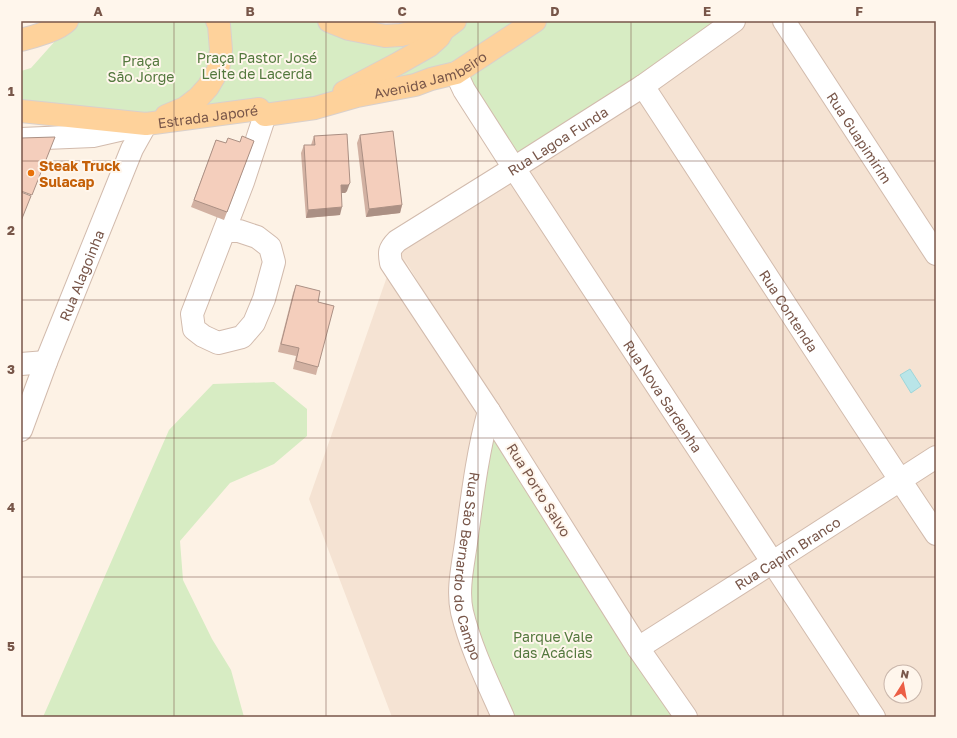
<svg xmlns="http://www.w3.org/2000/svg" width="957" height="738" viewBox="0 0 957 738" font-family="'Golos Text',sans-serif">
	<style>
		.residential { fill: #f5e3d3; fill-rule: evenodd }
		.green { fill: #d7ecc3 }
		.water { fill: #b9e5e8; stroke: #9ed6da }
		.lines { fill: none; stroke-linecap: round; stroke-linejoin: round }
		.minor-casing { stroke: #d2bbad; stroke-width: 24 }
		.major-casing { stroke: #d9d0cc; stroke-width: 24 }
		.minor { stroke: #fff; stroke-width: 22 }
		.major { stroke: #fed29b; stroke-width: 22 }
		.wall { fill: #d2b1a2 }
		.shaded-wall { fill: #ab9084 }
		.building { fill: #f4cebc; stroke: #ab9084 }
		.grid { fill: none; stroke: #785649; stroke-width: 1; stroke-opacity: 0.55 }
		.food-dot { fill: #e8710a; stroke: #fff6ec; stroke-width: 1.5 }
		.labels { text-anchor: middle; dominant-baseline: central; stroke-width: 4; stroke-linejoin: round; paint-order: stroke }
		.park-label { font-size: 14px; fill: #53783d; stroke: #fff6ec }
		.street-label { font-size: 14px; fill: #785649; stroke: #fff6ec }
		.food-label { font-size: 14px; font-weight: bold; fill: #c56008; stroke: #fff6ec; text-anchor: start }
		.neatline { fill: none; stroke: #785649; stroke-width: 1.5 }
		.grid-label { font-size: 13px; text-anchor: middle; font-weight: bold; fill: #785649 }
	</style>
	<rect width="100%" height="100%" fill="#fdf2e5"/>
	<g class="residential">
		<path d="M 341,21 L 429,21 L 402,33 Z"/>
		<path d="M 734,21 L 936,21 L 936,717 L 685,717 L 639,649 L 403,257 L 483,409 L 505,717 L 392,717 L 309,499 L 397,248 ZM 891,672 L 915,672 L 915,696 L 891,696 Z"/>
	</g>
	<g class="green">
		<path d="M 73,21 L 339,21 L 402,33 L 443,21 L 734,21 L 516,168 L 451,64 L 312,104 L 151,116 L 51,103 L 21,102 L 21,71 L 31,68 Z"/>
		<path d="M 274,382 L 307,409 L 307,436 L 274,464 L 230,483 L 180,541 L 183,580 L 212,639 L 231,670 L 244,717 L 43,717 L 169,430 L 213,384 Z"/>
		<path d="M 483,409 L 690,717 L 505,717 L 456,603 Z"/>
	</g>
	<path class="water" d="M 910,369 L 921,386 L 911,393 L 900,375 Z"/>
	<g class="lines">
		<defs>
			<g id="minor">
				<path id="s1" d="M 784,21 L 936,254"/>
				<path id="s2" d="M 456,73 L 464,90 L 514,168 L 874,717"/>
				<path id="s3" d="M 643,86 C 741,235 837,386 936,534"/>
				<path d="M 21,139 L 93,136 L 141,125"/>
				<path d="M 224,231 L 239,231 L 257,237 L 270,247 L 274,262 L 264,299 L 254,323 L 242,337 L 218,343 L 203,336 L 194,329 L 192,314 L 243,182 L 265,115"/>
				<path d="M 21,364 L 46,362"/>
				<path id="s4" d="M 489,411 C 477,454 472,499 466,543 C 463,565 457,590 462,612 C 471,649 488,683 503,717"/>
				<path id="s5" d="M 21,430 L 46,362 L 132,149 L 146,124"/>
				<path id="s6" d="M 638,648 L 773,562 L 936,457"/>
				<path id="s7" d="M 686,717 L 638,648 L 489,411 L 391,263 C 389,252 389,249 397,241 L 514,168 L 643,86 L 734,21"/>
			</g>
			<g id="major">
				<path d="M 329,21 L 349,29 L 385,36 L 401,35 L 432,28 L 443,30"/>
				<path d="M 21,40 C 35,36 57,31 67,21"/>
				<path d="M 344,92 L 399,63 L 429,46 L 439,37 L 443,30 L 455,21"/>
				<path id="s8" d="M 21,111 L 146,124 L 259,109 L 265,115 L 315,108 L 357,96 L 415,85 L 431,79 L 456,73 L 535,21"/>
				<path d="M 166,116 L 185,108 L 198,98 L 208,87 L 218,70 L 221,50 L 219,25 L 217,21"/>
			</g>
		</defs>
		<use href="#minor" class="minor-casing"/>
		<use href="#major" class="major-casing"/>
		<use href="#minor" class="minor"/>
		<use href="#major" class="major"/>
	</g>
	<g class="wall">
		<path d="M 360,135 L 402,205 L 400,213 L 366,217 L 357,143 Z"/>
		<path d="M 314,136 L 347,191 L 345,193 L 341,193 L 340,215 L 306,218 L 301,153 L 304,145 L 311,145 Z"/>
		<path d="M 216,140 L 226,143 L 254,141 L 224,220 L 191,207 Z"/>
		<path d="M 296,285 L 318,302 L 318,367 L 316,375 L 293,369 L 296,356 L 278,352 L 293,293 Z"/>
	</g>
	<g class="shaded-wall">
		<path d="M 350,183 L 347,191 L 345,193 L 338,193 L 341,185 Z"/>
		<path d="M 402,205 L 400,213 L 366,217 L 369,209 Z"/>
		<path d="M 342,207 L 340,215 L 306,218 L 308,210 Z"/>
	</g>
	<g class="building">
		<path d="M 393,131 L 402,205 L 369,209 L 360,135 Z"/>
		<path d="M 347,134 L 350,183 L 348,185 L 341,185 L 342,207 L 308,210 L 304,145 L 315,145 L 314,136 Z"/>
		<path d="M 242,136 L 254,141 L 227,212 L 194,200 L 216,140 L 226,143 L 228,138 L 240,142 Z"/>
		<path d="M 55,137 L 32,195 L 21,191 L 21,138 Z"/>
		<path d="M 21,192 L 31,196 L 21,221 Z"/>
		<path d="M 296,285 L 320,291 L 318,302 L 334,306 L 318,367 L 296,361 L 299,348 L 281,344 Z"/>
	</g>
	<path class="grid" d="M 174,21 L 174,717M 326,21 L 326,717M 478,21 L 478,717M 631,21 L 631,717M 783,21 L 783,717M 21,161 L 936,161M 21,300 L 936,300M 21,438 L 936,438M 21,577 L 936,577"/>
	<circle class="food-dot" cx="31" cy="173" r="4"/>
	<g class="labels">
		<g class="park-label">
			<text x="257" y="57">Praça Pastor José<tspan x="257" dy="16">Leite de Lacerda</tspan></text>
			<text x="141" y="60">Praça<tspan x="141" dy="16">São Jorge</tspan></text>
			<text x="553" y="636">Parque Vale<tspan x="553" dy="16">das Acácias</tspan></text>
		</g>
		<g class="street-label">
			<text stroke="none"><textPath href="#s8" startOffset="419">Avenida Jambeiro</textPath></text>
			<text stroke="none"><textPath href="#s8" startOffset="188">Estrada Japoré</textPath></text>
			<text stroke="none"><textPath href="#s1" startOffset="139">Rua Guapimirim</textPath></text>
			<text stroke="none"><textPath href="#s7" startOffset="755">Rua Lagoa Funda</textPath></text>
			<text stroke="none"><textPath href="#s5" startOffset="166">Rua Alagoinha</textPath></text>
			<text stroke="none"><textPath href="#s3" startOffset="268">Rua Contenda</textPath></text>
			<text stroke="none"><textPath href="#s2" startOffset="384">Rua Nova Sardenha</textPath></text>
			<text transform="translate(539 490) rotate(58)">Rua Porto Salvo</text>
			<text stroke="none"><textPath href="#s6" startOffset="177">Rua Capim Branco</textPath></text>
			<text stroke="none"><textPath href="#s4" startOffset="158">Rua São Bernardo do Campo</textPath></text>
		</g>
		<g class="food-label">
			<text x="39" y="165">Steak Truck<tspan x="39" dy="16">Sulacap</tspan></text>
		</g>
	</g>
	<rect width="957" height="738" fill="none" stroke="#fff6ec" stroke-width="44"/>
	<g transform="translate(903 684) rotate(11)"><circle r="19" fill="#fff6ec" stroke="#c9b6ab"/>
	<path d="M0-3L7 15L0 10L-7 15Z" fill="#ec5e45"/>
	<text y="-6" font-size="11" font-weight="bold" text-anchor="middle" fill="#785649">N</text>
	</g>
	<rect x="22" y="22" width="913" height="694" class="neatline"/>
	<g class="grid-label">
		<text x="98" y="16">A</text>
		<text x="250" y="16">B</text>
		<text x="402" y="16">C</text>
		<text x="555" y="16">D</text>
		<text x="707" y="16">E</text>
		<text x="859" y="16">F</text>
		<text x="11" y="96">1</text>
		<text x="11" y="235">2</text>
		<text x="11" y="374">3</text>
		<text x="11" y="512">4</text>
		<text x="11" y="651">5</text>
	</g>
</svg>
